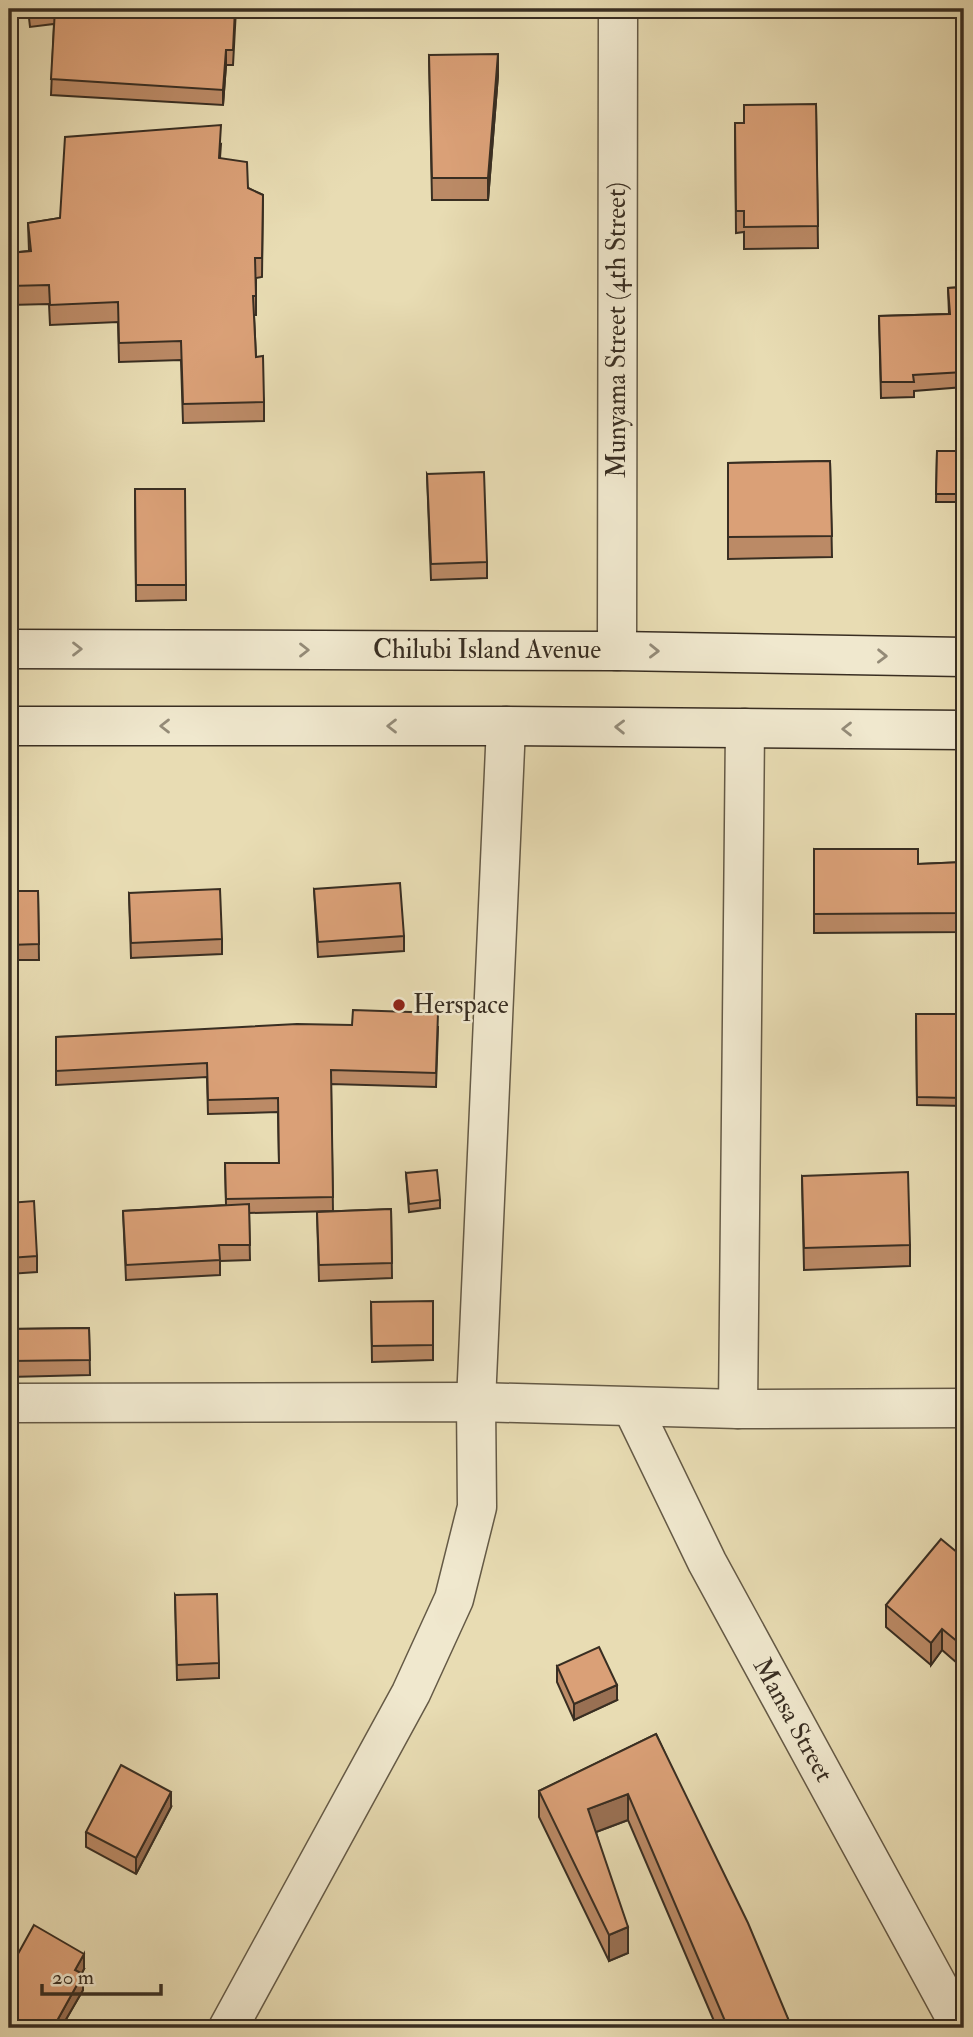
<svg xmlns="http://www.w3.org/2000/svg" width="973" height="2037" viewBox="0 0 973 2037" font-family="'IM FELL Double Pica',serif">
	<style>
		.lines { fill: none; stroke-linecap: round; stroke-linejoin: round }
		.street-casing { stroke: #655a46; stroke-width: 41 }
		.secondary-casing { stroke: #392e22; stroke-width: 41 }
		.street { stroke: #f0e8ce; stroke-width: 38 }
		.secondary { stroke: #f0e8ce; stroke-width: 38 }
		.wall { fill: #bb8a66; stroke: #392e22; stroke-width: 2 }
		.shaded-wall { fill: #997053; stroke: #392e22; stroke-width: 2 }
		.building { fill: #daa077; stroke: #392e22; stroke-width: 2 }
		.oneway { stroke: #948b78 }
		.poi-dot { fill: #8f2418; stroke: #f0e8ce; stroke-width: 2.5 }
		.labels { text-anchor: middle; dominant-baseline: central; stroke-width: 5; stroke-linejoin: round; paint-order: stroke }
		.street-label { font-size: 26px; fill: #392e22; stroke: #f0e8ce }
		.poi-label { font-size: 26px; fill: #392e22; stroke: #f0e8ce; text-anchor: start }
	</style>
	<rect width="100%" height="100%" fill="#e8dcb3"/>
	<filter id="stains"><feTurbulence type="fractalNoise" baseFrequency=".00286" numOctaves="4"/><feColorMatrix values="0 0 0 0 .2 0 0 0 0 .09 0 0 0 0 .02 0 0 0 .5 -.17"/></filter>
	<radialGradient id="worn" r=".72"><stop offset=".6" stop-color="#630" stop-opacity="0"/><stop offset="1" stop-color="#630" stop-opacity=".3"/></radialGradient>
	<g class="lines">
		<defs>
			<g id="street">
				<path d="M 617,651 L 618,9"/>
				<path d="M 9,1403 L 476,1402 L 738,1409 L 964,1408"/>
				<path d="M 632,1407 L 707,1562 L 961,2028"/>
				<path d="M 738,1409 L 745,728"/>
				<path d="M 228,2028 L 411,1693 L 454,1599 L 477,1507 L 476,1402 L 506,726"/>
			</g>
			<g id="secondary">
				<path d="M 9,649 L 617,651 L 964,657"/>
				<path d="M 9,726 L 506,726 L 964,730"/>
			</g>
		</defs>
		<use href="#street" class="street-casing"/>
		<use href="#secondary" class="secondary-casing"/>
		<use href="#street" class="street"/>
		<use href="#secondary" class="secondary"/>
	</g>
	<g class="wall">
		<path d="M 28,9 L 236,9 L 233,65 L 226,65 L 223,105 L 51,95 L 54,24 L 30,27 Z"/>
		<path d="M 429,55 L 498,75 L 488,200 L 432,200 Z"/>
		<path d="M 816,104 L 818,248 L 744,249 L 744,232 L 736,233 L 735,123 L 744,123 Z"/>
		<path d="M 221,144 L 220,158 L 248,188 L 263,195 L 262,277 L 256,278 L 256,315 L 254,315 L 256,357 L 264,402 L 264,421 L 183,423 L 181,360 L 119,362 L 118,322 L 50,325 L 49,304 L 9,305 L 9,253 L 29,251 L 28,223 L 60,218 Z"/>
		<path d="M 964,287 L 964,387 L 914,391 L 914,397 L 881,398 L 879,316 L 949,314 L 948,288 Z"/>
		<path d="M 937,451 L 964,451 L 964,502 L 936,502 Z"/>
		<path d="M 830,461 L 832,557 L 728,559 L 728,463 Z"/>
		<path d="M 427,474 L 487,562 L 487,578 L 431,580 Z"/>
		<path d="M 135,489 L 186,585 L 186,600 L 136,601 Z"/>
		<path d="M 814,849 L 918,864 L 964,862 L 964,932 L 814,933 Z"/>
		<path d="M 314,889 L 404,936 L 404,951 L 318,957 Z"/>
		<path d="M 9,891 L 38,891 L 39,960 L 9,960 Z"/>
		<path d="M 129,893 L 222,939 L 222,954 L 131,958 Z"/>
		<path d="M 916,1014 L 964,1014 L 964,1106 L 917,1105 Z"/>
		<path d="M 438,1027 L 436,1087 L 331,1084 L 333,1211 L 249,1213 L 250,1260 L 220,1261 L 220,1275 L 126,1280 L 123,1211 L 226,1205 L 225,1163 L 279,1163 L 278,1112 L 208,1114 L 207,1077 L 56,1085 L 56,1037 Z"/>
		<path d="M 406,1173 L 440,1200 L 440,1208 L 409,1212 Z"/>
		<path d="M 802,1176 L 910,1245 L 910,1266 L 804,1270 Z"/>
		<path d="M 9,1203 L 37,1256 L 37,1272 L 9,1274 Z"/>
		<path d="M 391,1209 L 392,1278 L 319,1281 L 317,1212 Z"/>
		<path d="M 371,1302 L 433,1345 L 433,1360 L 372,1362 Z"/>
		<path d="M 89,1328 L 90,1375 L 9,1377 L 9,1329 Z"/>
		<path d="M 964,1558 L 964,1669 L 942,1650 L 931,1665 L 886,1627 L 886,1605 Z"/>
		<path d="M 175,1595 L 219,1663 L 219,1678 L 177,1680 Z"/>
		<path d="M 557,1666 L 617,1700 L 574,1720 L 557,1682 Z"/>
		<path d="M 656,1734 L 792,2028 L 717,2028 L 628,1820 L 596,1832 L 628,1953 L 609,1961 L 539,1817 L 539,1791 Z"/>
		<path d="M 171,1807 L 136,1874 L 86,1847 L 86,1832 Z"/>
		<path d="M 84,1969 L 81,1974 L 83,1990 L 61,2028 L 9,2028 L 9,1970 Z"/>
	</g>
	<g class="shaded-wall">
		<path d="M 226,50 L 226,65 L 223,105 L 223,90 Z"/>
		<path d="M 498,54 L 498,75 L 488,200 L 488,178 Z"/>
		<path d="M 942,1629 L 942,1650 L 931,1665 L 931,1643 Z"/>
		<path d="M 617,1685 L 617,1700 L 574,1720 L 574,1704 Z"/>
		<path d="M 171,1792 L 171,1807 L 136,1874 L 136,1858 Z"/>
		<path d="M 628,1794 L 628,1820 L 588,1835 L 588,1809 Z"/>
		<path d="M 628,1927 L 628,1953 L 609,1961 L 609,1935 Z"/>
		<path d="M 84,1954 L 84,1969 L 75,1986 L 75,1970 Z"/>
		<path d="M 83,1974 L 83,1990 L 61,2028 L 53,2028 Z"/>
	</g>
	<g class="building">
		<path d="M 29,9 L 49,9 L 30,11 Z"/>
		<path d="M 55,9 L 235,9 L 233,50 L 226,50 L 223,90 L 51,79 Z"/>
		<path d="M 498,54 L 488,178 L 432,178 L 429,55 Z"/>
		<path d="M 816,104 L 818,226 L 744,227 L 744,211 L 736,211 L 735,123 L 744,123 L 744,105 Z"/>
		<path d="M 221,125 L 219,158 L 247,162 L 248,188 L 263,195 L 262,258 L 255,258 L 256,296 L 253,296 L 256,357 L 263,356 L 264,402 L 183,404 L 181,341 L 119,343 L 118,302 L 50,305 L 49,285 L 9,286 L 9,253 L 31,251 L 28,223 L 60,218 L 65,137 Z"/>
		<path d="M 964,287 L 964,372 L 913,375 L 914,382 L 881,382 L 879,316 L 950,314 L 948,288 Z"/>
		<path d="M 937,451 L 964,451 L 964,494 L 936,494 Z"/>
		<path d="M 830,461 L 832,536 L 728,537 L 728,463 Z"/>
		<path d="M 484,472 L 487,562 L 431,564 L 427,474 Z"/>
		<path d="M 135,489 L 185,489 L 186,585 L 136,585 Z"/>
		<path d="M 814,849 L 918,849 L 918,864 L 964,862 L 964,913 L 814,914 Z"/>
		<path d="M 400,883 L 404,936 L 318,942 L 314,889 Z"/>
		<path d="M 220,889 L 222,939 L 131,943 L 129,893 Z"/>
		<path d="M 9,891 L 38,891 L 39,944 L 9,945 Z"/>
		<path d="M 353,1010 L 438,1013 L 436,1073 L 331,1070 L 333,1197 L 226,1199 L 225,1163 L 279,1163 L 278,1098 L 208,1100 L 207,1063 L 56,1071 L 56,1037 L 297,1024 L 352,1025 Z"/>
		<path d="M 916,1014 L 964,1014 L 964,1098 L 917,1097 Z"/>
		<path d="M 437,1170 L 440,1200 L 409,1204 L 406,1173 Z"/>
		<path d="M 908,1172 L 910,1245 L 804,1248 L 802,1176 Z"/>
		<path d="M 34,1201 L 37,1256 L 9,1258 L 9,1203 Z"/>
		<path d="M 249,1204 L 250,1245 L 219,1245 L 220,1260 L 126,1265 L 123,1211 Z"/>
		<path d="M 391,1209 L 392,1263 L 319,1265 L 317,1212 Z"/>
		<path d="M 433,1301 L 433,1345 L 372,1346 L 371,1302 Z"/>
		<path d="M 89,1328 L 90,1360 L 9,1361 L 9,1329 Z"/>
		<path d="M 941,1539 L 964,1558 L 964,1647 L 942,1629 L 931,1643 L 886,1605 Z"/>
		<path d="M 217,1594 L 219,1663 L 177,1665 L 175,1595 Z"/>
		<path d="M 599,1647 L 617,1685 L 574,1704 L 557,1666 Z"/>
		<path d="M 656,1734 L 748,1923 L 792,2028 L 728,2028 L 628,1794 L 588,1809 L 628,1927 L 609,1935 L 539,1791 Z"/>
		<path d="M 121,1765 L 171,1792 L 136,1858 L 86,1832 Z"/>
		<path d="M 34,1925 L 84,1954 L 75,1970 L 83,1974 L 53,2028 L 25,2028 L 9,2019 L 9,1970 Z"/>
	</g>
	<defs><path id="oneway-chevron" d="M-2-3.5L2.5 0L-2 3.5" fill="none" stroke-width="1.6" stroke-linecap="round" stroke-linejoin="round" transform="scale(1.75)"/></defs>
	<g class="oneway">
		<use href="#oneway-chevron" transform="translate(77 649)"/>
		<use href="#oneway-chevron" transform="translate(304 650)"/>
		<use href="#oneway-chevron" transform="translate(654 651) rotate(1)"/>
		<use href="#oneway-chevron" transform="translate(882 656) rotate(1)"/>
		<use href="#oneway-chevron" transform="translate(165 726) rotate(180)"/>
		<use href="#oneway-chevron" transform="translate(392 726) rotate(180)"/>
		<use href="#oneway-chevron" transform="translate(620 727) rotate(-179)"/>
		<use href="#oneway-chevron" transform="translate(847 729) rotate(-180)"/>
	</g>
	<circle class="poi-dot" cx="399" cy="1005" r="7"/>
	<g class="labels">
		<g class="street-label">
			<text transform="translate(617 330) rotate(-90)">Munyama Street (4th Street)</text>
			<text x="487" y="650">Chilubi Island Avenue</text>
			<text transform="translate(793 1720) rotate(61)">Mansa Street</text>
		</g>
		<g class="poi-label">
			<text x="413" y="1005">Herspace</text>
		</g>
	</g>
	<rect width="973" height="2037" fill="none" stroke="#e8dcb3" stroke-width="35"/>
	<rect x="10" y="10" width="952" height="2016" fill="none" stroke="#392e22" stroke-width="3.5"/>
	<rect x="18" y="18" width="938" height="2002" fill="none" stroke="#392e22" stroke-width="2"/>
	<path d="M42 1984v10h119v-10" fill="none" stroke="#392e22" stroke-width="3.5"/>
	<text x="52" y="1984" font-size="21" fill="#392e22" stroke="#f0e8ce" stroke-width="5" paint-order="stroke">20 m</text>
	<rect width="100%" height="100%" filter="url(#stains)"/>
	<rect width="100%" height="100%" fill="url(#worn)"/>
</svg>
